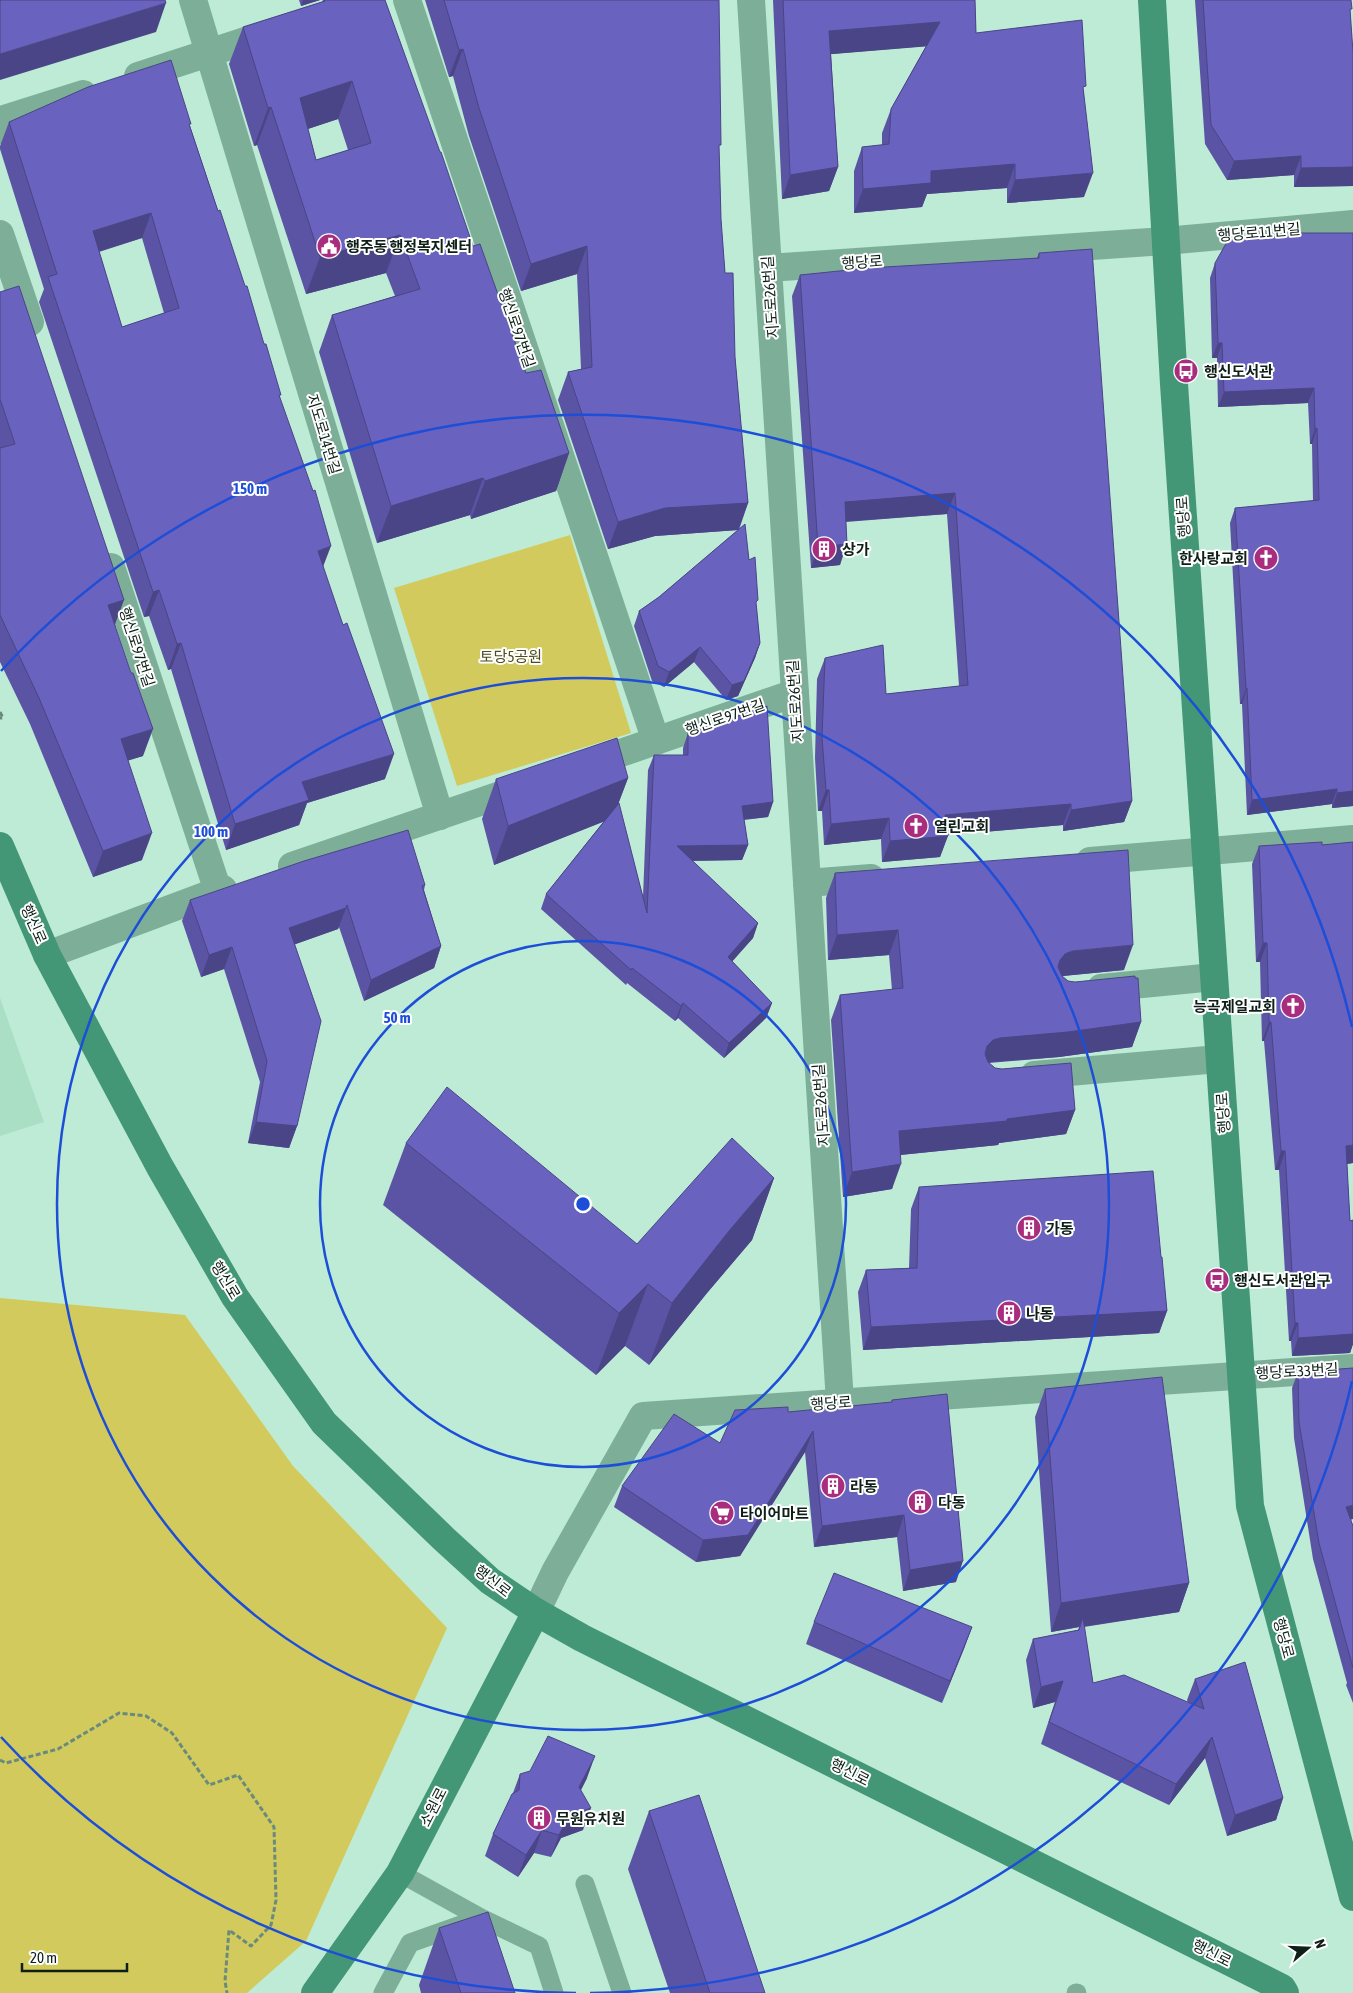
<svg xmlns="http://www.w3.org/2000/svg" width="1353" height="1993" viewBox="0 0 1353 1993" font-family="'Asap Condensed','Noto Sans KR',sans-serif">
	<style>
		.built { fill: #aadfc6 }
		.green { fill: #d2ca5c }
		.lines { fill: none; stroke-linecap: round; stroke-linejoin: round }
		.path { stroke: #6a8b7c; stroke-width: 3; stroke-dasharray: 5 2.5; stroke-linecap: butt }
		.lane { stroke: #7daf98; stroke-width: 19 }
		.street { stroke: #7daf98; stroke-width: 28 }
		.secondary { stroke: #449776; stroke-width: 28 }
		.wall { fill: #5b54a4; fill-rule: evenodd }
		.shaded-wall { fill: #4a4586 }
		.building { fill: #6a62bf; stroke: #4a4586; fill-rule: evenodd }
		.ring { fill: none; stroke: #1d4ed8; stroke-width: 2.5 }
		.labels { text-anchor: middle; dominant-baseline: central; stroke-width: 4; stroke-linejoin: round; paint-order: stroke }
		.street-label { font-size: 15px; fill: #0d1f17; stroke: #fff }
		.poi-label { font-size: 15px; font-weight: bold; fill: #0d1f17; stroke: #fff; text-anchor: start }
		.park-label { font-size: 15px; fill: #504c1c; stroke: #fff }
		.centre { fill: #1d4ed8; stroke: #fff; stroke-width: 2.5 }
		.ring-label { font-size: 15px; text-anchor: middle; font-weight: bold; fill: #1d4ed8; stroke: #fff; stroke-width: 4; stroke-linejoin: round; paint-order: stroke }
	</style>
	<rect width="100%" height="100%" fill="#bdebd5"/>
	<path class="built" d="M 0,998 L 44,1122 L 0,1136 Z"/>
	<g class="green">
		<path d="M 570,535 L 631,733 L 457,786 L 394,588 Z"/>
		<path d="M 0,1298 L 185,1315 L 293,1466 L 447,1628 L 306,1941 L 247,1993 L 0,1993 Z"/>
	</g>
	<g class="lines">
		<g class="path">
			<path d="M 0,712 L 3,718 L 0,718"/>
			<path d="M 0,1760 L 6,1763 L 58,1749 L 119,1713 L 146,1716 L 172,1733 L 209,1785 L 238,1775 L 274,1827 L 276,1900 L 271,1925 L 251,1946 L 229,1930 L 225,1981 L 227,1993"/>
		</g>
		<g class="lane">
			<path d="M 400,1873 L 481,1918 L 539,1946 L 554,1993"/>
			<path d="M 585,1884 L 622,1993"/>
			<path d="M 383,1993 L 410,1943 L 461,1925"/>
			<path d="M 1076,1993 L 1077,1993"/>
		</g>
		<g class="street">
			<path d="M 193,0 L 440,816"/>
			<path d="M 407,0 L 656,741"/>
			<path d="M 751,0 L 840,1402"/>
			<path d="M 138,76 L 273,32"/>
			<path d="M 0,130 L 7,118 L 83,94"/>
			<path d="M 0,234 L 30,322"/>
			<path d="M 768,268 L 1165,241 L 1353,224"/>
			<path d="M 111,567 L 218,891"/>
			<path d="M 586,765 L 795,693"/>
			<path d="M 1090,861 L 1353,839"/>
			<path d="M 292,866 L 524,787"/>
			<path d="M 807,883 L 871,878"/>
			<path d="M 47,955 L 223,889"/>
			<path d="M 1101,988 L 1214,977"/>
			<path d="M 1034,1075 L 1219,1059"/>
			<path d="M 536,1612 L 555,1572 L 643,1416 L 1353,1368"/>
		</g>
		<g class="secondary">
			<path d="M 1152,0 L 1174,384 L 1250,1506 L 1353,1897"/>
			<path d="M 0,846 L 47,955 L 160,1167 L 235,1297 L 324,1423 L 444,1539 L 490,1581 L 536,1612 L 582,1638 L 1282,1988 L 1285,1993"/>
			<path d="M 315,1993 L 400,1873 L 536,1612"/>
		</g>
	</g>
	<g class="wall">
		<path d="M 299,0 L 320,0 L 301,6 Z"/>
		<path d="M 323,0 L 385,0 L 473,246 L 526,373 L 569,453 L 556,491 L 471,519 L 470,515 L 377,543 L 319,352 L 332,315 L 395,296 L 386,273 L 306,294 L 257,145 L 254,146 L 229,64 L 243,27 L 322,2 ZM 338,119 L 348,150 L 316,160 L 308,129 Z"/>
		<path d="M 425,0 L 719,0 L 719,149 L 721,219 L 725,273 L 735,357 L 748,503 L 739,530 L 749,560 L 756,605 L 760,643 L 755,658 L 738,696 L 726,700 L 694,662 L 664,687 L 652,681 L 634,626 L 639,611 L 659,597 L 738,530 L 655,536 L 608,549 L 558,400 L 568,372 L 581,369 L 577,274 L 521,291 L 469,136 L 453,76 L 449,77 Z"/>
		<path d="M 773,0 L 975,0 L 976,33 L 1084,91 L 1084,197 L 1007,203 L 1007,188 L 927,194 L 922,207 L 854,213 L 854,171 L 862,147 L 882,145 L 882,133 L 891,109 L 926,46 L 831,54 L 838,167 L 829,191 L 782,199 Z"/>
		<path d="M 1195,0 L 1351,0 L 1350,14 L 1353,52 L 1353,186 L 1294,187 L 1294,175 L 1227,180 L 1205,144 Z"/>
		<path d="M 9,122 L 190,126 L 280,398 L 323,566 L 385,779 L 307,803 L 299,825 L 226,850 L 171,669 L 168,670 L 149,616 L 144,617 L 39,302 L 44,289 L 0,149 L 0,146 ZM 142,238 L 164,313 L 122,327 L 99,252 Z"/>
		<path d="M 1301,233 L 1353,233 L 1353,806 L 1332,808 L 1332,804 L 1247,815 L 1242,704 L 1240,704 L 1230,523 L 1235,508 L 1313,501 L 1312,444 L 1310,444 L 1308,403 L 1218,407 L 1217,358 L 1212,358 L 1210,278 L 1215,263 L 1300,235 Z"/>
		<path d="M 1039,253 L 1132,801 L 1124,822 L 1063,831 L 1063,825 L 948,835 L 940,857 L 882,862 L 881,839 L 824,845 L 822,811 L 818,811 L 815,758 L 817,679 L 825,658 L 886,694 L 959,686 L 947,514 L 846,522 L 840,565 L 811,568 L 792,296 L 800,275 L 1037,258 Z"/>
		<path d="M 0,292 L 115,624 L 143,756 L 128,760 L 142,860 L 93,877 L 30,724 L 0,662 Z"/>
		<path d="M 688,733 L 773,802 L 768,817 L 744,820 L 748,845 L 742,860 L 692,861 L 758,923 L 753,938 L 732,961 L 772,1003 L 766,1018 L 724,1058 L 678,1018 L 675,1021 L 627,983 L 626,985 L 541,909 L 546,894 L 604,821 L 494,865 L 482,819 L 496,779 L 628,778 L 618,804 L 643,897 L 648,770 L 654,755 L 683,755 L 683,748 Z"/>
		<path d="M 1259,846 L 1353,1163 L 1347,1164 L 1350,1221 L 1353,1220 L 1353,1344 L 1350,1353 L 1292,1356 L 1291,1341 L 1289,1341 L 1279,1170 L 1275,1170 L 1264,1041 L 1262,1041 L 1260,962 L 1256,962 L 1252,864 Z"/>
		<path d="M 835,873 L 1124,970 L 1062,976 L 1068,981 L 1141,1022 L 1132,1047 L 1059,1057 L 989,1063 L 995,1068 L 1075,1110 L 1066,1134 L 999,1143 L 998,1145 L 900,1155 L 892,1189 L 843,1197 L 831,1020 L 840,995 L 892,990 L 889,955 L 828,960 L 826,898 Z"/>
		<path d="M 425,885 L 424,890 L 441,946 L 434,968 L 364,1001 L 339,927 L 338,929 L 295,944 L 297,1126 L 289,1148 L 248,1143 L 260,1082 L 224,969 L 201,977 L 182,921 L 190,900 Z"/>
		<path d="M 406,1143 L 637,1244 L 774,1178 L 752,1240 L 707,1293 L 649,1365 L 625,1346 L 596,1375 L 383,1205 Z"/>
		<path d="M 919,1187 L 1161,1257 L 1167,1311 L 1159,1333 L 863,1350 L 858,1292 L 866,1270 L 909,1268 L 911,1209 Z"/>
		<path d="M 1298,1372 L 1353,1526 L 1353,1703 L 1346,1685 L 1347,1683 L 1313,1559 L 1294,1438 L 1292,1388 Z"/>
		<path d="M 1045,1389 L 1189,1583 L 1179,1612 L 1084,1627 L 1093,1683 L 1188,1703 L 1187,1700 L 1195,1679 L 1283,1798 L 1276,1820 L 1227,1836 L 1205,1758 L 1169,1805 L 1041,1744 L 1055,1702 L 1033,1708 L 1026,1660 L 1033,1639 L 1078,1630 L 1079,1627 L 1051,1632 L 1035,1417 Z"/>
		<path d="M 892,1400 L 956,1582 L 903,1591 L 897,1537 L 814,1547 L 805,1452 L 740,1556 L 696,1562 L 614,1507 L 622,1486 L 720,1443 L 788,1412 L 891,1403 Z"/>
		<path d="M 814,1622 L 972,1627 L 942,1703 L 806,1644 Z"/>
		<path d="M 520,1774 L 587,1778 L 581,1790 L 583,1830 L 561,1838 L 551,1857 L 534,1853 L 518,1877 L 485,1856 L 493,1834 L 513,1793 Z"/>
		<path d="M 649,1811 L 765,1993 L 670,1993 L 628,1869 Z"/>
		<path d="M 439,1928 L 515,1993 L 421,1993 L 419,1985 Z"/>
	</g>
	<g class="shaded-wall">
		<path d="M 303,0 L 320,0 L 301,6 Z"/>
		<path d="M 166,3 L 156,32 L 0,80 L 0,54 Z"/>
		<path d="M 940,22 L 931,46 L 821,55 L 829,31 Z"/>
		<path d="M 463,49 L 453,76 L 449,77 L 459,50 Z"/>
		<path d="M 352,81 L 338,119 L 286,136 L 300,98 Z"/>
		<path d="M 271,107 L 257,145 L 254,146 L 268,108 Z"/>
		<path d="M 1301,156 L 1294,175 L 1227,180 L 1234,161 Z"/>
		<path d="M 1015,164 L 1007,188 L 927,194 L 922,207 L 854,213 L 863,189 L 931,171 Z"/>
		<path d="M 838,167 L 829,191 L 782,199 L 790,175 Z"/>
		<path d="M 1353,167 L 1353,186 L 1294,187 L 1301,168 Z"/>
		<path d="M 1093,173 L 1084,197 L 1007,203 L 1015,180 Z"/>
		<path d="M 151,213 L 142,238 L 84,256 L 93,231 Z"/>
		<path d="M 400,235 L 386,273 L 306,294 L 320,257 Z"/>
		<path d="M 587,246 L 577,274 L 521,291 L 531,264 Z"/>
		<path d="M 1218,343 L 1222,343 L 1217,358 L 1212,358 Z"/>
		<path d="M 1314,388 L 1308,403 L 1218,407 L 1224,392 Z"/>
		<path d="M 1317,428 L 1312,444 L 1310,444 L 1315,429 Z"/>
		<path d="M 569,453 L 556,491 L 471,519 L 485,481 Z"/>
		<path d="M 483,478 L 470,515 L 377,543 L 391,506 Z"/>
		<path d="M 955,493 L 947,514 L 837,522 L 845,502 Z"/>
		<path d="M 748,503 L 738,530 L 655,536 L 608,549 L 618,522 L 665,508 Z"/>
		<path d="M 847,544 L 840,565 L 811,568 L 818,547 Z"/>
		<path d="M 331,546 L 321,572 L 318,551 Z"/>
		<path d="M 159,590 L 149,616 L 144,617 L 153,592 Z"/>
		<path d="M 124,600 L 114,627 L 108,605 Z"/>
		<path d="M 181,643 L 171,669 L 168,670 L 177,644 Z"/>
		<path d="M 760,643 L 755,658 L 738,696 L 726,700 L 732,685 Z"/>
		<path d="M 700,647 L 694,662 L 664,687 L 669,672 Z"/>
		<path d="M 1247,688 L 1242,704 L 1240,704 L 1246,689 Z"/>
		<path d="M 153,729 L 143,756 L 111,766 L 121,739 Z"/>
		<path d="M 394,754 L 385,779 L 307,803 L 299,825 L 226,850 L 235,824 L 302,782 Z"/>
		<path d="M 628,778 L 613,818 L 494,865 L 508,826 Z"/>
		<path d="M 1337,789 L 1332,804 L 1247,815 L 1252,800 Z"/>
		<path d="M 826,790 L 829,790 L 822,811 L 818,811 Z"/>
		<path d="M 1353,791 L 1353,806 L 1332,808 L 1337,793 Z"/>
		<path d="M 1132,801 L 1124,822 L 1063,831 L 1071,810 Z"/>
		<path d="M 773,802 L 768,817 L 737,820 L 742,806 Z"/>
		<path d="M 1071,804 L 1063,825 L 938,836 L 945,815 Z"/>
		<path d="M 889,818 L 881,839 L 824,845 L 831,824 Z"/>
		<path d="M 152,833 L 142,860 L 93,877 L 103,851 Z"/>
		<path d="M 948,836 L 940,857 L 882,862 L 890,841 Z"/>
		<path d="M 748,845 L 742,860 L 671,861 L 677,846 Z"/>
		<path d="M 346,908 L 338,929 L 282,949 L 289,928 Z"/>
		<path d="M 758,923 L 753,938 L 723,972 L 728,957 Z"/>
		<path d="M 898,930 L 889,955 L 828,960 L 837,935 Z"/>
		<path d="M 1263,943 L 1267,943 L 1260,962 L 1256,962 Z"/>
		<path d="M 1133,945 L 1124,970 L 1063,976 L 1056,979 L 1060,960 L 1065,954 L 1072,951 Z"/>
		<path d="M 441,946 L 434,968 L 364,1001 L 371,980 Z"/>
		<path d="M 232,947 L 224,969 L 201,977 L 209,955 Z"/>
		<path d="M 683,1003 L 678,1018 L 675,1021 L 681,1006 Z"/>
		<path d="M 772,1003 L 766,1018 L 724,1058 L 729,1043 Z"/>
		<path d="M 1141,1022 L 1132,1047 L 1059,1057 L 991,1062 L 984,1065 L 987,1046 L 993,1040 L 1000,1038 Z"/>
		<path d="M 1269,1022 L 1271,1022 L 1264,1041 L 1262,1041 Z"/>
		<path d="M 1075,1110 L 1066,1134 L 999,1143 L 998,1145 L 890,1156 L 899,1131 L 1007,1119 Z"/>
		<path d="M 256,1122 L 297,1126 L 289,1148 L 248,1143 Z"/>
		<path d="M 1353,1145 L 1353,1163 L 1339,1165 L 1346,1146 Z"/>
		<path d="M 1281,1151 L 1285,1151 L 1279,1170 L 1275,1170 Z"/>
		<path d="M 901,1164 L 892,1189 L 843,1197 L 852,1172 Z"/>
		<path d="M 774,1178 L 752,1240 L 707,1293 L 649,1365 L 672,1303 L 729,1231 Z"/>
		<path d="M 648,1284 L 625,1346 L 596,1375 L 619,1313 Z"/>
		<path d="M 1167,1311 L 1159,1333 L 863,1350 L 871,1327 Z"/>
		<path d="M 1295,1323 L 1298,1323 L 1291,1341 L 1289,1341 Z"/>
		<path d="M 1353,1334 L 1353,1344 L 1350,1353 L 1292,1356 L 1298,1338 Z"/>
		<path d="M 813,1431 L 805,1452 L 740,1556 L 696,1562 L 703,1540 Z"/>
		<path d="M 1353,1505 L 1353,1519 L 1341,1523 L 1346,1507 Z"/>
		<path d="M 904,1515 L 897,1537 L 814,1547 L 822,1526 Z"/>
		<path d="M 963,1561 L 956,1582 L 903,1591 L 910,1570 Z"/>
		<path d="M 1189,1583 L 1179,1612 L 1080,1627 L 1083,1617 L 1079,1627 L 1051,1632 L 1061,1603 Z"/>
		<path d="M 972,1627 L 964,1649 L 942,1703 L 950,1681 Z"/>
		<path d="M 1063,1681 L 1055,1702 L 1033,1708 L 1041,1687 Z"/>
		<path d="M 1212,1737 L 1205,1758 L 1169,1805 L 1176,1784 Z"/>
		<path d="M 595,1756 L 587,1778 L 571,1809 L 579,1787 Z"/>
		<path d="M 1283,1798 L 1276,1820 L 1227,1836 L 1235,1815 Z"/>
		<path d="M 591,1808 L 583,1830 L 561,1838 L 551,1857 L 559,1835 L 569,1816 Z"/>
		<path d="M 542,1830 L 534,1853 L 518,1877 L 526,1855 Z"/>
	</g>
	<g class="building">
		<path d="M 0,0 L 165,0 L 166,3 L 0,54 Z"/>
		<path d="M 324,0 L 385,0 L 440,152 L 441,152 L 473,246 L 480,244 L 526,373 L 541,370 L 569,453 L 485,481 L 483,478 L 391,506 L 332,315 L 420,289 L 400,235 L 320,257 L 271,107 L 268,108 L 243,27 L 325,1 ZM 352,81 L 371,143 L 316,160 L 300,98 Z"/>
		<path d="M 444,0 L 719,0 L 721,145 L 719,145 L 721,219 L 725,273 L 733,273 L 735,357 L 748,503 L 665,508 L 618,522 L 568,372 L 592,367 L 587,246 L 531,264 L 479,108 L 463,49 L 459,50 Z"/>
		<path d="M 783,0 L 975,0 L 976,33 L 1082,20 L 1086,86 L 1083,87 L 1093,173 L 1015,180 L 1015,164 L 931,171 L 931,183 L 863,189 L 862,147 L 889,144 L 891,109 L 940,22 L 829,31 L 838,167 L 790,175 Z"/>
		<path d="M 1203,0 L 1351,0 L 1352,9 L 1350,9 L 1353,52 L 1353,167 L 1301,168 L 1301,156 L 1234,161 L 1211,125 Z"/>
		<path d="M 171,60 L 191,124 L 189,124 L 218,211 L 220,210 L 245,286 L 247,286 L 264,344 L 266,344 L 281,395 L 279,395 L 313,491 L 315,490 L 331,546 L 318,551 L 343,625 L 347,623 L 394,754 L 302,782 L 309,800 L 235,824 L 181,643 L 177,644 L 159,590 L 153,592 L 48,277 L 57,274 L 9,122 L 88,87 ZM 151,213 L 179,308 L 122,327 L 93,231 Z"/>
		<path d="M 1301,233 L 1353,233 L 1353,791 L 1337,793 L 1337,789 L 1252,800 L 1247,688 L 1246,689 L 1235,508 L 1319,500 L 1317,428 L 1315,429 L 1314,388 L 1224,392 L 1222,343 L 1218,343 L 1215,263 L 1228,240 L 1301,235 Z"/>
		<path d="M 1092,249 L 1132,801 L 1071,810 L 1071,804 L 945,815 L 948,836 L 890,841 L 889,818 L 831,824 L 829,790 L 826,790 L 822,737 L 825,658 L 883,645 L 886,694 L 968,685 L 955,493 L 845,502 L 847,544 L 818,547 L 800,275 L 868,268 L 1039,258 L 1039,253 Z"/>
		<path d="M 19,286 L 124,600 L 108,605 L 131,673 L 133,673 L 153,729 L 121,739 L 152,833 L 103,851 L 39,698 L 0,615 L 0,448 L 15,444 L 0,399 L 0,292 Z"/>
		<path d="M 745,524 L 749,560 L 755,557 L 758,600 L 756,602 L 760,643 L 744,681 L 732,685 L 700,647 L 669,672 L 658,666 L 639,611 L 659,597 Z"/>
		<path d="M 767,706 L 773,802 L 742,806 L 748,845 L 677,846 L 758,923 L 728,957 L 772,1003 L 729,1043 L 683,1003 L 681,1006 L 632,968 L 631,970 L 546,894 L 619,803 L 647,913 L 654,755 L 688,755 L 688,733 Z"/>
		<path d="M 617,738 L 628,778 L 508,826 L 496,779 Z"/>
		<path d="M 408,830 L 425,885 L 422,886 L 441,946 L 371,980 L 347,905 L 346,908 L 289,928 L 321,1021 L 297,1126 L 256,1122 L 267,1061 L 232,947 L 209,955 L 190,900 L 304,861 Z"/>
		<path d="M 1322,842 L 1322,845 L 1353,842 L 1353,1145 L 1346,1146 L 1350,1221 L 1353,1220 L 1353,1334 L 1298,1338 L 1298,1323 L 1295,1323 L 1285,1151 L 1281,1151 L 1271,1022 L 1269,1022 L 1267,943 L 1263,943 L 1259,846 Z"/>
		<path d="M 1128,850 L 1133,945 L 1072,951 L 1065,954 L 1060,960 L 1058,967 L 1062,976 L 1068,981 L 1075,982 L 1135,976 L 1135,978 L 1138,978 L 1141,1022 L 1068,1032 L 1000,1038 L 993,1040 L 987,1046 L 985,1054 L 988,1062 L 995,1068 L 1002,1069 L 1071,1063 L 1075,1110 L 1007,1119 L 1007,1121 L 899,1131 L 901,1164 L 852,1172 L 840,995 L 903,988 L 898,930 L 837,935 L 835,873 Z"/>
		<path d="M 447,1087 L 637,1244 L 732,1138 L 774,1178 L 729,1231 L 672,1303 L 648,1284 L 619,1313 L 406,1143 Z"/>
		<path d="M 1153,1171 L 1161,1257 L 1162,1257 L 1167,1311 L 871,1327 L 866,1270 L 917,1268 L 919,1187 Z"/>
		<path d="M 1353,1368 L 1353,1505 L 1346,1507 L 1353,1526 L 1353,1668 L 1319,1543 L 1299,1422 L 1298,1372 Z"/>
		<path d="M 1162,1377 L 1189,1583 L 1061,1603 L 1045,1389 Z"/>
		<path d="M 947,1394 L 963,1561 L 910,1570 L 904,1515 L 822,1526 L 813,1431 L 748,1535 L 703,1540 L 622,1486 L 674,1414 L 720,1443 L 735,1410 L 788,1407 L 788,1412 L 892,1402 L 892,1400 Z"/>
		<path d="M 834,1573 L 972,1627 L 950,1681 L 814,1622 Z"/>
		<path d="M 1083,1617 L 1093,1683 L 1124,1675 L 1204,1709 L 1195,1679 L 1245,1662 L 1283,1798 L 1235,1815 L 1212,1737 L 1176,1784 L 1049,1722 L 1063,1681 L 1041,1687 L 1033,1639 L 1079,1630 Z"/>
		<path d="M 548,1736 L 595,1756 L 579,1787 L 591,1808 L 569,1816 L 559,1835 L 542,1830 L 526,1855 L 493,1834 L 512,1794 L 519,1790 L 520,1774 L 530,1771 Z"/>
		<path d="M 699,1795 L 765,1993 L 710,1993 L 649,1811 Z"/>
		<path d="M 488,1912 L 515,1993 L 461,1993 L 439,1928 Z"/>
	</g>
	<g class="ring">
		<circle cx="583" cy="1204" r="263"/>
		<circle cx="583" cy="1204" r="526"/>
		<path d="M1352 1381A789 789 0 0 1 590 1993M576 1993A789 789 0 0 1 1 1737M1 671A789 789 0 0 1 1352 1027"/>
	</g>
	<defs>
		<symbol id="civic-disc" viewBox="-11 -11 22 22"><circle r="9.5" fill="#a92d7f" stroke="#fff"/><path d="M-.6-6.5H3V-4.5H.6V-3L4-1V1h2V6H-6V1h2V-1L-.6-3ZM-1.2 2.5V6h2.4V2.5Z" fill="#fff"/></symbol>
		<symbol id="bus-disc" viewBox="-11 -11 22 22"><circle r="9.5" fill="#a92d7f" stroke="#fff"/><path d="M-5-6H5V4H4V6H2V4H-2V6H-4V4H-5ZM-3.5-4V0h7V-4ZM-3.5 1.2v1.5H-2V1.2ZM2 1.2v1.5H3.5V1.2Z" fill="#fff"/></symbol>
		<symbol id="building-disc" viewBox="-11 -11 22 22"><circle r="9.5" fill="#a92d7f" stroke="#fff"/><path d="M-4-6H4V6H1V3H-1V6H-4ZM-2.5-4.3h1.7v1.8h-1.7ZM.8-4.3h1.7v1.8H.8ZM-2.5-1h1.7V.8h-1.7ZM.8-1h1.7V.8H.8Z" fill="#fff"/></symbol>
		<symbol id="church-disc" viewBox="-11 -11 22 22"><circle r="9.5" fill="#a92d7f" stroke="#fff"/><path d="M-1.2-6h2.4v3.5h3.3v2.4h-3.3V6h-2.4V-.1h-3.3v-2.4h3.3Z" fill="#fff"/></symbol>
		<symbol id="supermarket-disc" viewBox="-11 -11 22 22"><circle r="9.5" fill="#a92d7f" stroke="#fff"/><path d="M-6-5.5h2.5l.6 2H6L4.5 2H-2.5L-4.4-4H-6ZM-1.5 3.2a1.3 1.3 0 1 0 .1 0ZM3 3.2a1.3 1.3 0 1 0 .1 0Z" fill="#fff"/></symbol>
	</defs>
	<g fill-rule="evenodd">
		<use href="#civic-disc" x="315" y="232" width="28" height="28"/>
		<use href="#bus-disc" x="1172" y="357" width="28" height="28"/>
		<use href="#building-disc" x="810" y="535" width="28" height="28"/>
		<use href="#church-disc" x="1252" y="544" width="28" height="28"/>
		<use href="#church-disc" x="902" y="812" width="28" height="28"/>
		<use href="#church-disc" x="1279" y="992" width="28" height="28"/>
		<use href="#building-disc" x="1015" y="1214" width="28" height="28"/>
		<use href="#bus-disc" x="1203" y="1266" width="28" height="28"/>
		<use href="#building-disc" x="995" y="1299" width="28" height="28"/>
		<use href="#building-disc" x="819" y="1472" width="28" height="28"/>
		<use href="#building-disc" x="906" y="1488" width="28" height="28"/>
		<use href="#supermarket-disc" x="708" y="1499" width="28" height="28"/>
		<use href="#building-disc" x="525" y="1804" width="28" height="28"/>
	</g>
	<g class="labels">
		<g class="street-label">
			<text transform="translate(1259 232) rotate(-5)">행당로11번길</text>
			<text transform="translate(862 262) rotate(-4)">행당로</text>
			<text transform="translate(770 297) rotate(-94)">지도로26번길</text>
			<text transform="translate(517 328) rotate(71)">행신로97번길</text>
			<text transform="translate(324 434) rotate(73)">지도로14번길</text>
			<text transform="translate(1183 517) rotate(-94)">행당로</text>
			<text transform="translate(137 647) rotate(72)">행신로97번길</text>
			<text transform="translate(795 701) rotate(-94)">지도로26번길</text>
			<text transform="translate(725 717) rotate(-19)">행신로97번길</text>
			<text transform="translate(34 924) rotate(66)">행신로</text>
			<text transform="translate(821 1105) rotate(-94)">지도로26번길</text>
			<text transform="translate(1223 1113) rotate(-94)">행당로</text>
			<text transform="translate(226 1280) rotate(59)">행신로</text>
			<text transform="translate(1297 1371) rotate(-3)">행당로33번길</text>
			<text transform="translate(831 1403) rotate(-4)">행당로</text>
			<text transform="translate(493 1581) rotate(38)">행신로</text>
			<text transform="translate(1284 1638) rotate(75)">행당로</text>
			<text transform="translate(850 1772) rotate(27)">행신로</text>
			<text transform="translate(433 1807) rotate(-63)">소원로</text>
			<text transform="translate(1212 1953) rotate(27)">행신로</text>
		</g>
		<g class="poi-label">
			<text x="346" y="246">행주동 행정복지센터</text>
			<text x="1204" y="371">행신도서관</text>
			<text x="842" y="549">상가</text>
			<text x="1248" y="558" text-anchor="end">한사랑교회</text>
			<text x="934" y="826">열린교회</text>
			<text x="1276" y="1006" text-anchor="end">능곡제일교회</text>
			<text x="1046" y="1228">가동</text>
			<text x="1234" y="1280">행신도서관입구</text>
			<text x="1026" y="1313">나동</text>
			<text x="850" y="1486">라동</text>
			<text x="938" y="1502">다동</text>
			<text x="740" y="1513">타이어마트</text>
			<text x="556" y="1818">무원유치원</text>
		</g>
		<g class="park-label">
			<text x="511" y="656">토당5공원</text>
		</g>
	</g>
	<circle cx="583" cy="1204" r="8" class="centre"/>
	<g class="ring-label">
		<text x="250" y="494">150 m</text>
		<text x="211" y="837">100 m</text>
		<text x="397" y="1023">50 m</text>
	</g>
	<g transform="translate(1308 1948) rotate(71)" stroke="#ffffff" stroke-width="4" paint-order="stroke">
	<path d="M0-4L9 19L0 12L-9 19Z" fill="#0d1f17"/>
	<text y="-8" font-size="14" font-weight="bold" text-anchor="middle" fill="#0d1f17">N</text>
	</g>
	<path d="M22 1963v8h105v-8" fill="none" stroke="#0d1f17" stroke-width="2.5"/>
	<text x="30" y="1963" font-size="15" fill="#0d1f17" stroke="#ffffff" stroke-width="4" paint-order="stroke">20 m</text>
</svg>
